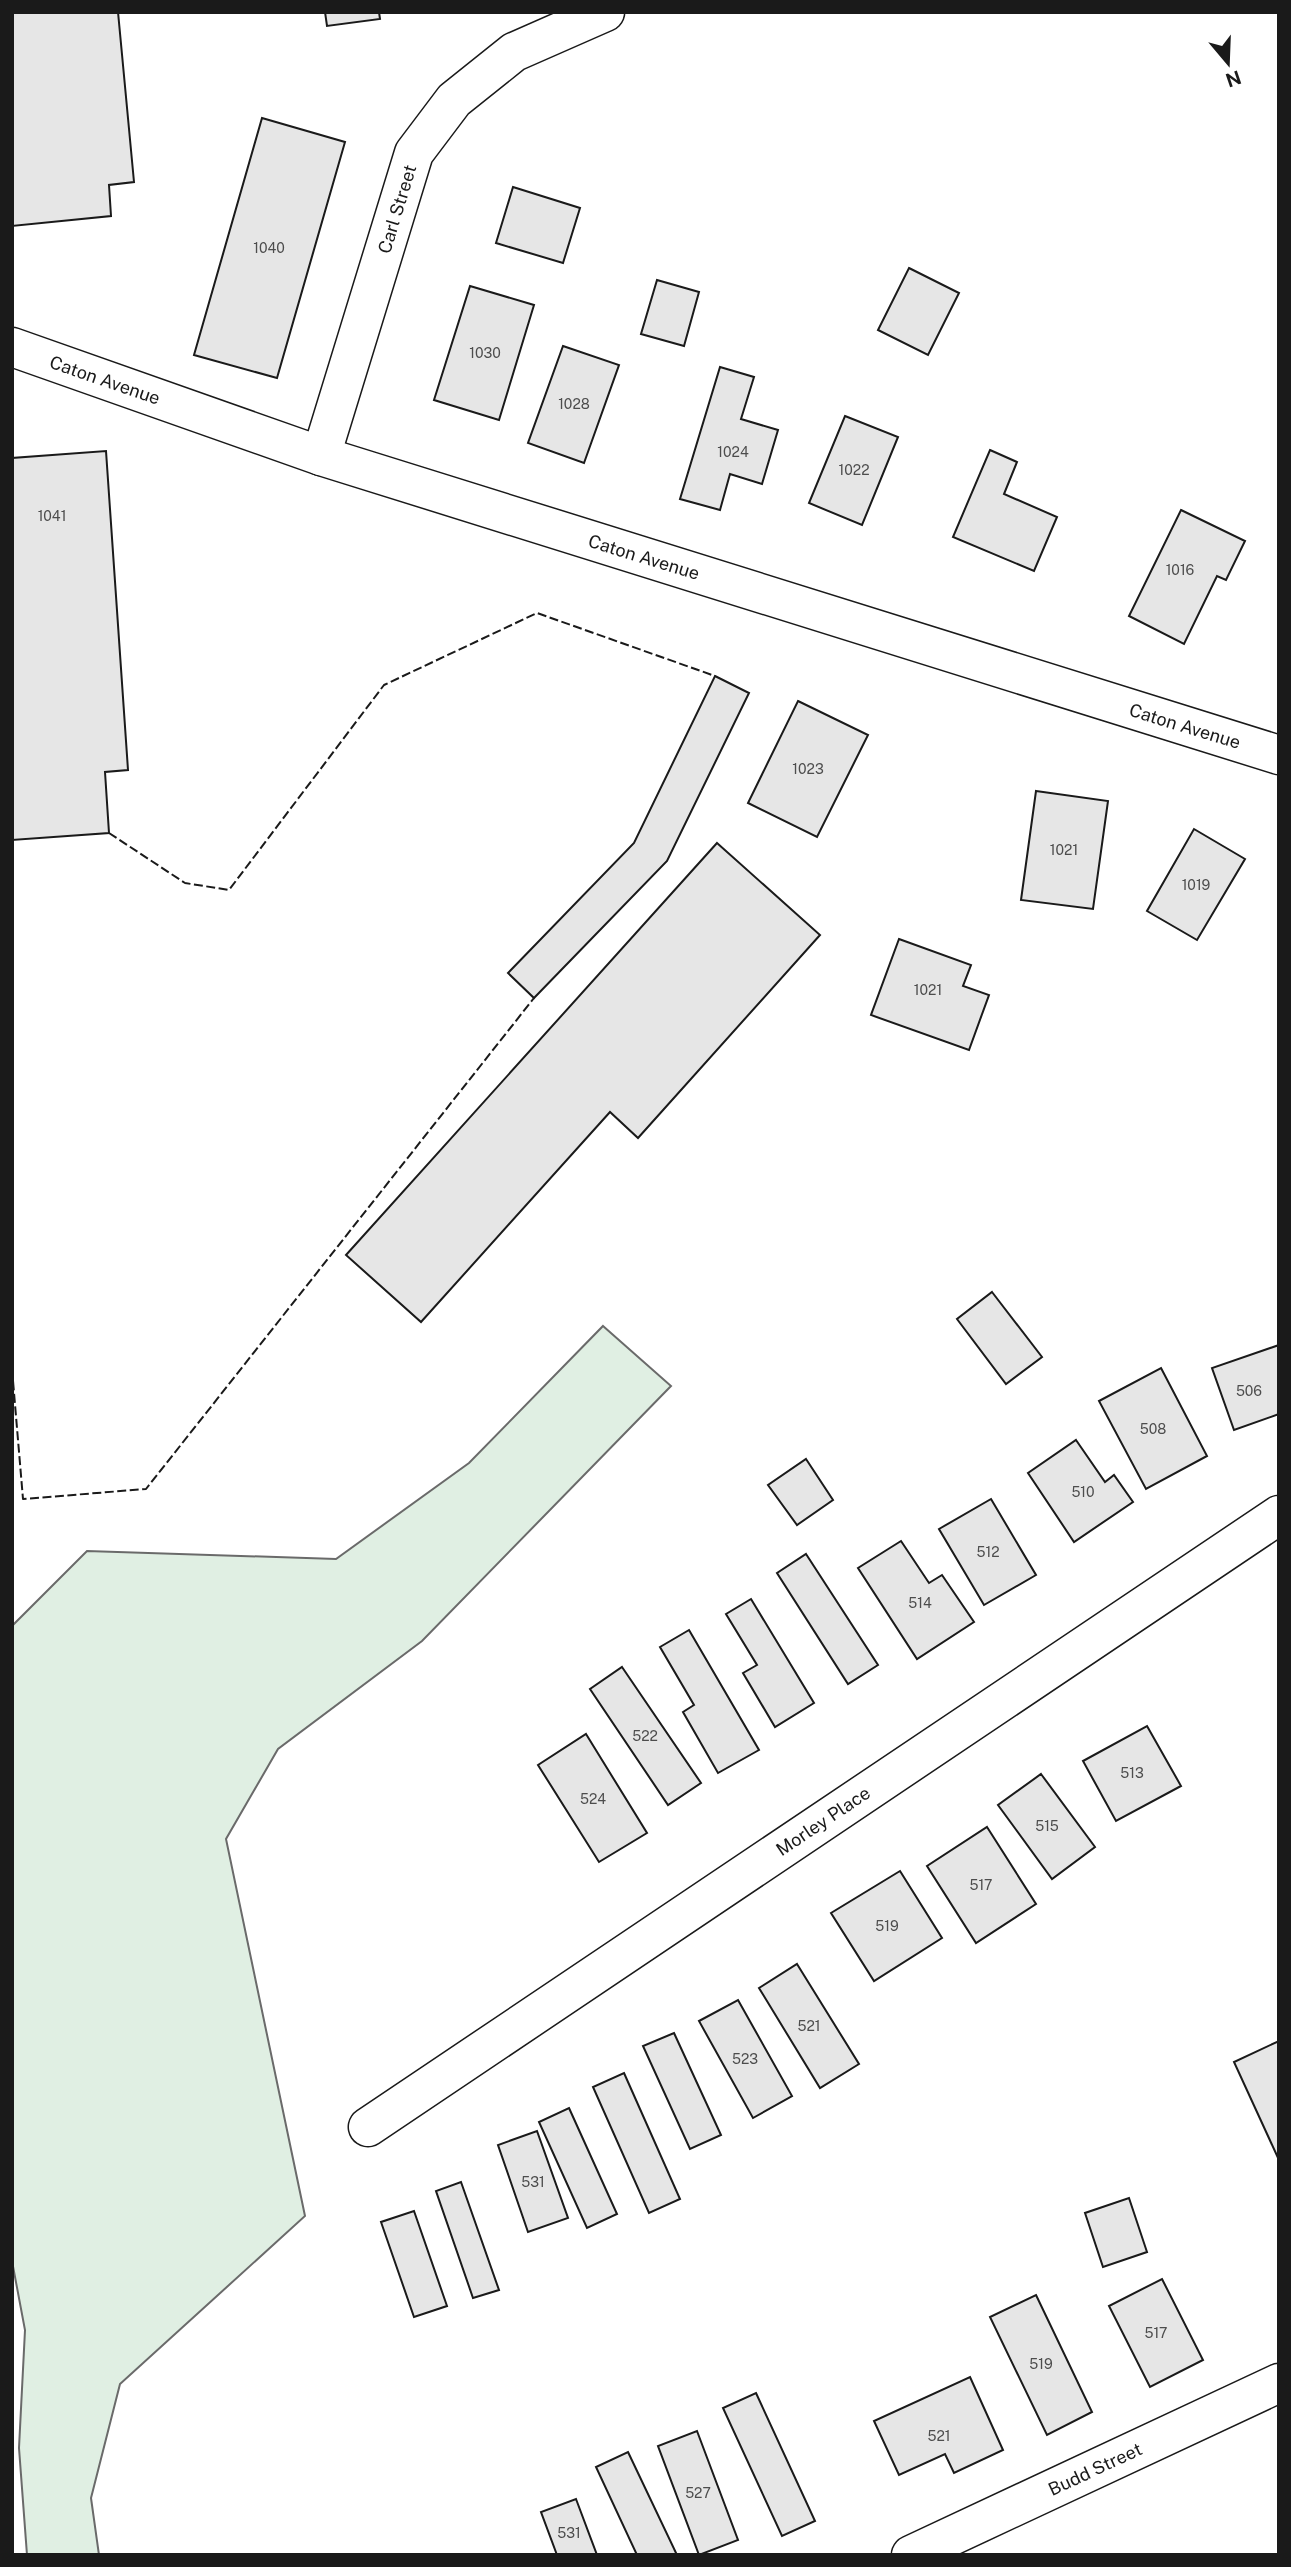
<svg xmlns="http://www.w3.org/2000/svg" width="1291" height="2567" viewBox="0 0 1291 2567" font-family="'Public Sans',sans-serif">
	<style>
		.green { fill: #e0efe3; stroke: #6a6a6a; stroke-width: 2 }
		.building { fill: #e6e6e6; stroke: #1a1a1a; stroke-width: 2 }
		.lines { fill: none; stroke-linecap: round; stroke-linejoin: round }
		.street-casing { stroke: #1a1a1a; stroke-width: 41 }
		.street { stroke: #fff; stroke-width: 38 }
		.fence { stroke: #1a1a1a; stroke-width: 2; stroke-dasharray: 9 3.5; stroke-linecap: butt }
		.labels { text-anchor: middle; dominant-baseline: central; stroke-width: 5; stroke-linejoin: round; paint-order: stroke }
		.number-label { font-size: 14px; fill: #4d4d4d }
		.street-label { font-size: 18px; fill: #1a1a1a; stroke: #fff }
	</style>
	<rect width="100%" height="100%" fill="#fff"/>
	<path class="green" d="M 603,1326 L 671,1386 L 422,1641 L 278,1749 L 226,1839 L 305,2216 L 120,2384 L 91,2498 L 99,2555 L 27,2555 L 19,2448 L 25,2330 L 12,2261 L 12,1626 L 87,1551 L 336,1559 L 469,1463 Z"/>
	<g class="building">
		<path d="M 12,12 L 118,12 L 134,182 L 109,185 L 111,216 L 12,226 Z"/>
		<path d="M 325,12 L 379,12 L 380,19 L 327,26 Z"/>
		<path d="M 262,118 L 345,142 L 277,378 L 194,355 Z"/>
		<path d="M 513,187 L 580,208 L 563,263 L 496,243 Z"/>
		<path d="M 909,268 L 959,293 L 928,355 L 878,330 Z"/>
		<path d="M 657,280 L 699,292 L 684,346 L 641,334 Z"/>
		<path d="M 470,286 L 534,305 L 499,420 L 434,400 Z"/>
		<path d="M 563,346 L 619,365 L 584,463 L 528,443 Z"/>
		<path d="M 720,367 L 754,377 L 741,419 L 778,430 L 762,484 L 730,474 L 720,510 L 680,499 Z"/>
		<path d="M 845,416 L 898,437 L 862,525 L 809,503 Z"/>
		<path d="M 990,450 L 1017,462 L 1004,494 L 1057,517 L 1034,571 L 953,537 Z"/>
		<path d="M 106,451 L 128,770 L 105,772 L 109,833 L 12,840 L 12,458 Z"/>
		<path d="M 1181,510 L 1245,541 L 1226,580 L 1217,576 L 1184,644 L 1129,616 Z"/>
		<path d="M 715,676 L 749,693 L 667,861 L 534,998 L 508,973 L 634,843 Z"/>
		<path d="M 798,701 L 868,735 L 817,837 L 748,803 Z"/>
		<path d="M 1036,791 L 1108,801 L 1093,909 L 1021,900 Z"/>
		<path d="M 1194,829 L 1245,859 L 1197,940 L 1147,911 Z"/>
		<path d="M 717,843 L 820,935 L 638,1138 L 610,1112 L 421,1322 L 346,1255 Z"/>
		<path d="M 899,939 L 971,965 L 963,986 L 989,995 L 969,1050 L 871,1015 Z"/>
		<path d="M 992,1292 L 1042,1357 L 1006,1384 L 957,1319 Z"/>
		<path d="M 1279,1345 L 1279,1414 L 1234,1430 L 1212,1368 Z"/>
		<path d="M 1161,1368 L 1207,1456 L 1146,1489 L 1099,1401 Z"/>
		<path d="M 1076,1440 L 1105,1482 L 1114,1475 L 1133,1502 L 1074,1542 L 1028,1473 Z"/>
		<path d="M 806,1459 L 833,1500 L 797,1525 L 768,1485 Z"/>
		<path d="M 991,1499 L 1036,1575 L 984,1605 L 939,1529 Z"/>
		<path d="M 901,1541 L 929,1583 L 942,1575 L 974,1622 L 917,1659 L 858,1568 Z"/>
		<path d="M 806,1554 L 878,1665 L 848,1684 L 777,1573 Z"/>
		<path d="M 751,1599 L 814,1703 L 775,1727 L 743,1673 L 757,1665 L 726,1614 Z"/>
		<path d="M 689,1630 L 759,1750 L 718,1773 L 683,1712 L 694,1705 L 660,1647 Z"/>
		<path d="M 622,1667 L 701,1783 L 668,1805 L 590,1689 Z"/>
		<path d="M 1147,1726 L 1181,1786 L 1116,1821 L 1083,1761 Z"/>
		<path d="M 586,1734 L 647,1833 L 599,1862 L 538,1765 Z"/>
		<path d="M 1041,1774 L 1095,1847 L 1052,1879 L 998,1805 Z"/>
		<path d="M 987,1827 L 1036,1904 L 976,1943 L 927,1866 Z"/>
		<path d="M 900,1871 L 942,1938 L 874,1981 L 831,1913 Z"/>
		<path d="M 797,1964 L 859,2064 L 820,2088 L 759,1988 Z"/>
		<path d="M 738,2000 L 792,2096 L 753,2118 L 699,2021 Z"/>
		<path d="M 674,2033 L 721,2135 L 690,2149 L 643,2046 Z"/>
		<path d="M 1279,2041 L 1279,2160 L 1234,2062 Z"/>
		<path d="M 624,2073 L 680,2199 L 649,2213 L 593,2087 Z"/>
		<path d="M 569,2108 L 617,2214 L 587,2228 L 539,2122 Z"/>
		<path d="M 537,2131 L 568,2218 L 528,2232 L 498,2145 Z"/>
		<path d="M 461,2182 L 499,2290 L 473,2298 L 436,2191 Z"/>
		<path d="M 1129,2198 L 1147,2252 L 1103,2267 L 1085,2213 Z"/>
		<path d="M 414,2211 L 447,2306 L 414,2317 L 381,2222 Z"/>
		<path d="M 1162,2279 L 1203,2360 L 1150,2387 L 1109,2306 Z"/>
		<path d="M 1036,2295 L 1092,2412 L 1047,2435 L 990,2317 Z"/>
		<path d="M 970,2377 L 1003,2450 L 954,2473 L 945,2454 L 899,2475 L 874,2421 Z"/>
		<path d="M 756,2393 L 815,2521 L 782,2536 L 723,2408 Z"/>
		<path d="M 697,2431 L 738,2540 L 699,2555 L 658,2446 Z"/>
		<path d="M 628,2452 L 677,2555 L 637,2555 L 596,2467 Z"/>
		<path d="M 576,2499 L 597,2555 L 557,2555 L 541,2512 Z"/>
	</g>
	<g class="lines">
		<defs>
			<g id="street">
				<path d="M 12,347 L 321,456 L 1279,755"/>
				<path d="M 321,456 L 414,153 L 454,100 L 514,52 L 605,12"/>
				<path d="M 368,2127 L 1279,1515"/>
				<path d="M 911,2555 L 1279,2383"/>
			</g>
		</defs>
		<use href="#street" class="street-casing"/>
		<use href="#street" class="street"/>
		<g class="fence">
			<path d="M 109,833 L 185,883 L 229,890 L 384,685 L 537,613 L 715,676"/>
			<path d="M 12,1369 L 23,1499 L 146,1489 L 534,998"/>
		</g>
	</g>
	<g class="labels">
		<g class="number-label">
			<text x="269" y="248">1040</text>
			<text x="485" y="353">1030</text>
			<text x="574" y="404">1028</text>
			<text x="733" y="452">1024</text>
			<text x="854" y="470">1022</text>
			<text x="52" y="516">1041</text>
			<text x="1180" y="570">1016</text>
			<text x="808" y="769">1023</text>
			<text x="1064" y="850">1021</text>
			<text x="1196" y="885">1019</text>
			<text x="928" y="990">1021</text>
			<text x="1249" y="1391">506</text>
			<text x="1153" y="1429">508</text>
			<text x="1083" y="1492">510</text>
			<text x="988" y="1552">512</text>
			<text x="920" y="1603">514</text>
			<text x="645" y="1736">522</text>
			<text x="1132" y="1773">513</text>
			<text x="593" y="1799">524</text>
			<text x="1047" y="1826">515</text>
			<text x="981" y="1885">517</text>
			<text x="887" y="1926">519</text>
			<text x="809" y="2026">521</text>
			<text x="745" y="2059">523</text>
			<text x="533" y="2182">531</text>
			<text x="1156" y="2333">517</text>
			<text x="1041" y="2364">519</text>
			<text x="939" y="2436">521</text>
			<text x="698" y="2493">527</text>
			<text x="569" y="2533">531</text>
		</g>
		<g class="street-label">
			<text transform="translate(397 209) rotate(-73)">Carl Street</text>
			<text transform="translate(105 380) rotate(19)">Caton Avenue</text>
			<text transform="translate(644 557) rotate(17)">Caton Avenue</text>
			<text transform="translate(1185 726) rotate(17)">Caton Avenue</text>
			<text transform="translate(823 1821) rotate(-34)">Morley Place</text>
			<text transform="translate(1095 2469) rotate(-25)">Budd Street</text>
		</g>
	</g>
	<rect width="1291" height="2567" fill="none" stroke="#1a1a1a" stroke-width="28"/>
	<g transform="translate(1228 63) rotate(161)" stroke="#ffffff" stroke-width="5" paint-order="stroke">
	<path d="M0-5L12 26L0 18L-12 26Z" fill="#1a1a1a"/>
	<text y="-10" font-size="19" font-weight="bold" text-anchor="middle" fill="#1a1a1a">N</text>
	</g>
</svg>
